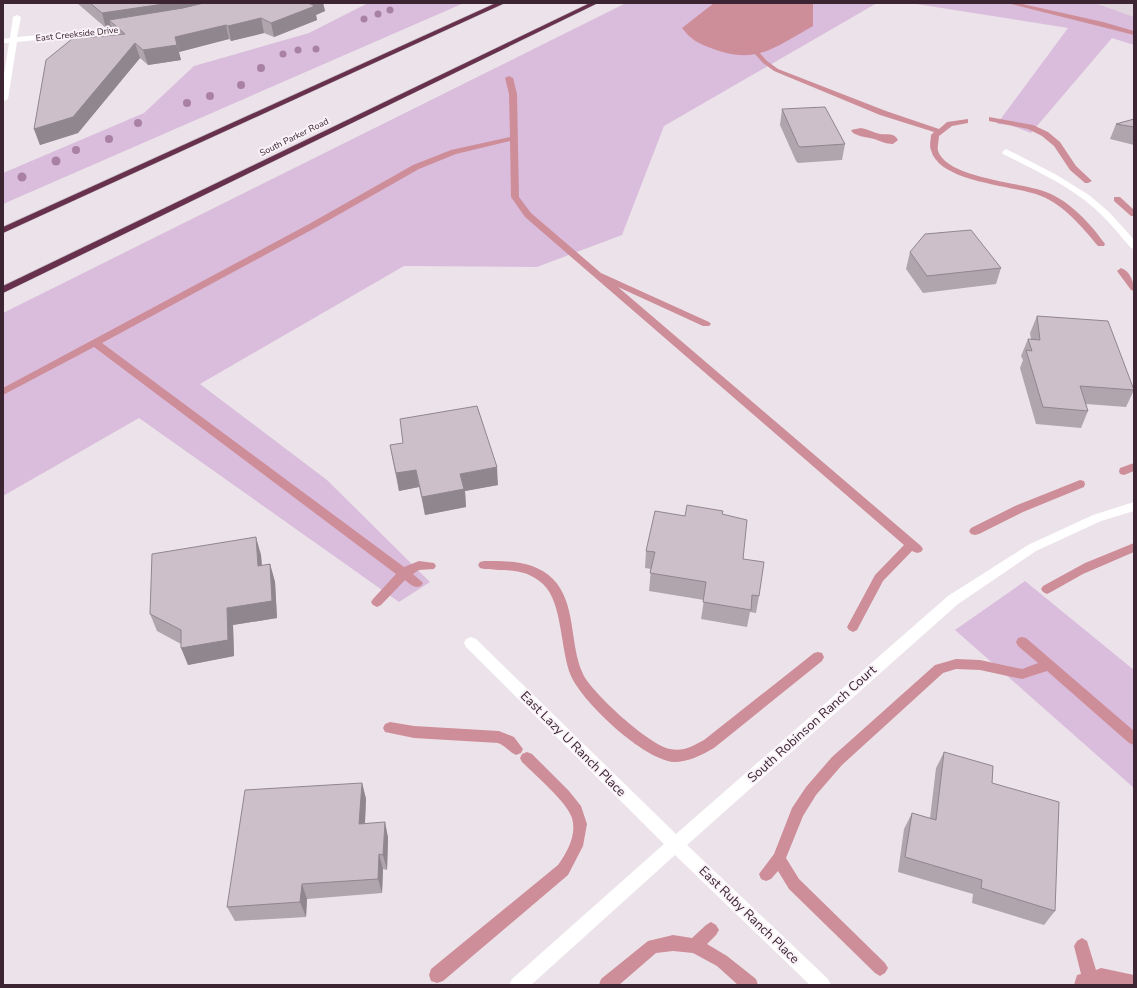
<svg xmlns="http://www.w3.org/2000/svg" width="1137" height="988" viewBox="0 0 1137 988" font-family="'Nunito Sans',sans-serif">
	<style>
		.built { fill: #e0d4dd }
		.green { fill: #dabddc }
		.water { fill: #ce8e99 }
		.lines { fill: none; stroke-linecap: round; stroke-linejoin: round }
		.stream { fill: #ce8e99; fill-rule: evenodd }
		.highway-casing { stroke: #c8c2c6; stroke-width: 1 }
		.street { fill: #fff; fill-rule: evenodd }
		.highway { fill: #67314e; fill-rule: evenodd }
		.tree { fill: #a881a5 }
		.wall { fill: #b0a4ad }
		.shaded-wall { fill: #90868d }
		.building { fill: #cdbfc9; stroke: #90868d }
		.labels { text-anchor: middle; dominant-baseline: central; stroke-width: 4; stroke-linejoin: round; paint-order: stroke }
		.far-street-label { font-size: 9px; fill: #3c2432; stroke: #f9f3f8 }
		.near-street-label { font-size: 13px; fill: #3c2432; stroke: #f9f3f8 }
	</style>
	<rect width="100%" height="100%" fill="#ece3ea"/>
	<path class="built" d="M 1095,3 L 1134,3 L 1134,17 Z"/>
	<g class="green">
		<path d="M 368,3 L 464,3 L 3,204 L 3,173 L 144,113 L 194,66 L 309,33 Z"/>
		<path d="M 626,3 L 877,3 L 664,126 L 622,235 L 537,267 L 404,266 L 200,384 L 327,480 L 430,582 L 399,602 L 139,418 L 3,496 L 3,313 Z"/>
		<path d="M 910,3 L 1095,3 L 1134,17 L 1134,45 L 1112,38 L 1031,133 L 1010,125 L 997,124 L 1068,28 Z"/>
		<path d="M 1025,581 L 1134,670 L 1134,788 L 955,630 Z"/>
	</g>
	<g class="water">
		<path d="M 714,3 L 813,3 L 813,26 C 775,47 756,66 711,48 C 699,44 690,39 682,28 Z"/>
		<path d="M 861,128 C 868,129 874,133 880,134 C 887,135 894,132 898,140 L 893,144 C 885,144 881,141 874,139 C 866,137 860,137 853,133 L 851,130 Z"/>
	</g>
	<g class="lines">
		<g class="stream">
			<path d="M 1007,3 L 1018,3 L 1103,22 L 1134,31 L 1134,35 Z"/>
			<path d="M 748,41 L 750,42 L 767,61 L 778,69 L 886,111 L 939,129 L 947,122 L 968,119 L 968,123 L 952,126 L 939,136 C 939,140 937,147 938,151 C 948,179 1022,182 1046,192 C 1070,201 1091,224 1105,244 L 1104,246 L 1098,246 C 1082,227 1064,205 1041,196 C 1014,185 939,183 931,150 C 929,146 931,139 931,135 L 934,132 L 880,115 L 774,71 L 763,63 L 746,44 L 745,43 Z"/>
			<path d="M 509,76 L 513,78 L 517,94 L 519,197 L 531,213 L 601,273 L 709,322 L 711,324 L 709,326 L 703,326 L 618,287 L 921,546 L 923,549 L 921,552 L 917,553 L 912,551 L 883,581 L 857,630 L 853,632 L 849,630 L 847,627 L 875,575 L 904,545 L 525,217 L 511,197 L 510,141 L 456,154 L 419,169 L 315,228 L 102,343 L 404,567 L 419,561 L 434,563 L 436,566 L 434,569 L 419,570 L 413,574 L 423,583 L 421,586 C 414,589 410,584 405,580 L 381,605 L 377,607 L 373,605 L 371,602 L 373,599 L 396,574 L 94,347 L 3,395 L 3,388 L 309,224 L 413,165 L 451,150 L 510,137 L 509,94 L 505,78 Z"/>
			<path d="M 989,117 L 1033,125 L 1048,132 L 1060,142 L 1076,166 L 1092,181 L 1088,183 L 1085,183 L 1070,170 L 1054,146 L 1042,136 L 1028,129 L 989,121 Z"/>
			<path d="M 1114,197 L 1120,197 L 1134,210 L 1134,216 L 1131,216 L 1114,201 Z"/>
			<path d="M 1121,268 C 1130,271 1134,282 1134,291 L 1131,290 L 1117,271 Z"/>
			<path d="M 1134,463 L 1134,471 L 1124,475 L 1120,474 L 1119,471 L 1120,468 Z"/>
			<path d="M 1080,480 L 1084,481 L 1085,484 L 1084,487 L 1023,512 L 979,534 L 975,535 L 971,534 L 969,531 L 971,528 L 1015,506 Z"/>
			<path d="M 1134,543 L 1134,552 L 1083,574 L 1051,592 L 1047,594 L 1043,592 L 1041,589 L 1043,586 L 1085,563 Z"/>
			<path d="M 484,561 C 508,561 535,561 553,579 C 577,604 569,644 583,674 C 592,693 649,745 670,749 C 683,752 693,746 704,740 L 814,653 L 818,652 L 822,653 L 824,657 L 822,661 L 714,748 C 702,755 688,762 674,762 C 644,760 583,703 571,676 C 560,650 563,603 543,584 C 530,572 515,570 498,570 C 492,569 486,570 480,568 L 478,565 L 480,562 Z"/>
			<path d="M 1022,637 L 1026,638 L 1134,731 L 1134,745 L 1129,743 L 1047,671 L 1022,679 L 980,670 L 956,669 L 943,673 L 842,765 L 816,795 L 803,816 L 786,858 L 799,879 L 885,963 L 888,968 L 885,973 L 880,976 L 875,973 L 789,889 L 778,871 L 771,879 L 766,881 L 761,879 L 759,874 L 774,854 L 792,808 L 806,787 L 832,757 L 935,665 L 956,659 L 980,660 L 1022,669 L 1038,663 L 1018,646 L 1016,642 L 1018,638 Z"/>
			<path d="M 390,722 L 414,726 L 499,731 L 514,737 L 523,749 L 521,753 L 516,755 C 509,752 506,746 498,743 L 414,738 L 385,732 L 383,728 L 385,724 Z"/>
			<path d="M 527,752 L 532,754 L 569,791 L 581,806 L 587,824 L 583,846 L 568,875 L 443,981 L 437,983 L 431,981 L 429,975 L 431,969 L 558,865 C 567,852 577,835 572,818 C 567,802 535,775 522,762 L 520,758 L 522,754 Z"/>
			<path d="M 711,922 L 716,925 L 719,930 L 716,935 L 707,944 L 727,956 L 756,979 L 758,985 L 738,985 L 717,966 L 693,953 L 673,951 L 656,953 L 619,985 L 599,985 L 601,979 L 648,941 L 673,935 L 692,938 L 706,925 Z"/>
			<path d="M 1082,938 L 1087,941 L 1096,970 L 1101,968 L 1134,975 L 1134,985 L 1074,985 L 1077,975 L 1081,974 L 1074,946 L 1077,941 Z"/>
		</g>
		<defs>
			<g id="highway">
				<path d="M 496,3 L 505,3 L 3,233 L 3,227 Z"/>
				<path d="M 590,3 L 598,3 L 3,293 L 3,286 Z"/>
			</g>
		</defs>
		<use href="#highway" class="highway-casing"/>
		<g class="street">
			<path d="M 17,15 L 21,17 L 17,37 L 127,27 L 131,29 L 127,31 L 17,42 L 8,99 L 4,101 L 3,81 L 9,43 L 3,43 L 3,39 L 10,38 L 13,17 Z"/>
			<path d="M 1006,149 L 1055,174 L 1089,195 L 1109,212 L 1128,233 L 1134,240 L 1134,249 L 1131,248 C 1119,234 1107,219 1093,207 C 1066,184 1034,170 1003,154 L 1002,152 Z"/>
			<path d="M 1134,502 L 1134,511 L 1101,521 L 1036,551 L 958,604 L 687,845 L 828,979 L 831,985 L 810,985 L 675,855 L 531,985 L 509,985 L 512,979 L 664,844 L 466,647 L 464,643 L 466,639 L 471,637 L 476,639 L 676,834 L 948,596 L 1028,545 L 1093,515 Z"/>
		</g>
		<use href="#highway" class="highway"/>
	</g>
	<g class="tree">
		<circle cx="390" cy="10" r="3.5"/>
		<circle cx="378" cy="14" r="3.5"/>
		<circle cx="364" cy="19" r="3.5"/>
		<circle cx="316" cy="49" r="3.5"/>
		<circle cx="298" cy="50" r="3.5"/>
		<circle cx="283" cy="54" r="3.5"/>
		<circle cx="261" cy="68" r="4"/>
		<circle cx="241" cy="85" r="4"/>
		<circle cx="210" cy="96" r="4"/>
		<circle cx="187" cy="103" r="4"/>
		<circle cx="138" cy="123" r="4"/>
		<circle cx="109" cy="139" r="4"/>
		<circle cx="76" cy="150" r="4"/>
		<circle cx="56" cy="161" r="4.5"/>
		<circle cx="22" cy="177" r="4.5"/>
	</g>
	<g class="wall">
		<path d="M 77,3 L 323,3 L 325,11 L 316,15 L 317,20 L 274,37 L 264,33 L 231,41 L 229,39 L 179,52 L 181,60 L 148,65 L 140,58 L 78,133 L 40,145 L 34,129 L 114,35 L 111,27 L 106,28 Z"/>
		<path d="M 782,109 L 845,144 L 842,160 L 798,163 L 796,161 L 780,125 Z"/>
		<path d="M 1134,119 L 1134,145 L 1110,139 L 1116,124 Z"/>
		<path d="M 910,252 L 1001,268 L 996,284 L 923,293 L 906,269 Z"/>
		<path d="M 1037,316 L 1134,390 L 1126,407 L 1086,404 L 1088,411 L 1081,428 L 1036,424 L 1020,368 L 1023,360 L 1021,356 L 1028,339 L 1031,339 L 1030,333 Z"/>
		<path d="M 390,445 L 498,485 L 465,491 L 466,507 L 425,515 L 419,487 L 399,491 L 393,462 Z"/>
		<path d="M 723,514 L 759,596 L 756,613 L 750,612 L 747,627 L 701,619 L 704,600 L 649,591 L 651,569 L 645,568 L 646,551 L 685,516 Z"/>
		<path d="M 261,555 L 262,566 L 270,564 L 275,582 L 277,618 L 233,625 L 234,656 L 188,665 L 181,644 L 157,631 L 150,614 Z"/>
		<path d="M 944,752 L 992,783 L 1055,911 L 1044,925 L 972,903 L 973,894 L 898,872 L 904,829 L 912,813 L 930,818 L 936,768 Z"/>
		<path d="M 362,783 L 366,799 L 365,824 L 385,822 L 388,838 L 387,870 L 383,869 L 382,893 L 307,899 L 306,917 L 235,921 L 227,907 Z"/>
	</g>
	<g class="shaded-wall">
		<path d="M 170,3 L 231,3 L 109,20 L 111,27 L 106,28 L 102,13 Z"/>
		<path d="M 308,3 L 323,3 L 325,11 L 316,15 L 317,20 L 274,37 L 271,23 Z"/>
		<path d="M 261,18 L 264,33 L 231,41 L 228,26 Z"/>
		<path d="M 226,25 L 229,39 L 179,52 L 175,37 Z"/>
		<path d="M 135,43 L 140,58 L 78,133 L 40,145 L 34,129 Z"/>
		<path d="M 177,45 L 181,60 L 148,65 L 143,50 Z"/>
		<path d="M 497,467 L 498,485 L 465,491 L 466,507 L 425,515 L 422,497 L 460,474 Z"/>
		<path d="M 416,470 L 419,487 L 399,491 L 396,473 Z"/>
		<path d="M 256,537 L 261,555 L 263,584 L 258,566 Z"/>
		<path d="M 270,564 L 275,582 L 277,618 L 233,625 L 234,656 L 188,665 L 181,648 L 227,608 Z"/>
		<path d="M 362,783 L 366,799 L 364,840 L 359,824 Z"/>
		<path d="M 385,822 L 388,838 L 387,870 L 383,855 Z"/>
		<path d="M 379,854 L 383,869 L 382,893 L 378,879 Z"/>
		<path d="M 302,884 L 307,899 L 306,917 L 300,902 Z"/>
	</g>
	<g class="building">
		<path d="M 90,3 L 170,3 L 102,13 Z"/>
		<path d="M 204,3 L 308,3 L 315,6 L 271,23 L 261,18 L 228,26 L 226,25 L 175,37 L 177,45 L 143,50 L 135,43 L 73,117 L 34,129 L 46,60 L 72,39 L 125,34 L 109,20 L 183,8 Z"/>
		<path d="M 825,107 L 845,144 L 800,147 L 798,145 L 782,109 Z"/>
		<path d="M 1134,119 L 1134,127 L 1116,124 Z"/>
		<path d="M 971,230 L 1001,268 L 927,276 L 910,252 L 925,234 Z"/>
		<path d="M 1037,316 L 1108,321 L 1134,390 L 1080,386 L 1088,411 L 1043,407 L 1026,350 L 1032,351 L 1028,339 L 1040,340 Z"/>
		<path d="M 477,406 L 497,467 L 460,474 L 464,489 L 422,497 L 416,470 L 396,473 L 390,445 L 403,443 L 400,419 Z"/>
		<path d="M 687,505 L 723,511 L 722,514 L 747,520 L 743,559 L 764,562 L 759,596 L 752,595 L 751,610 L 703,602 L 706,582 L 650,573 L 655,552 L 646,551 L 655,511 L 685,516 Z"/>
		<path d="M 256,537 L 258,566 L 270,564 L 272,601 L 227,608 L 228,640 L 181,648 L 181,630 L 150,614 L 152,554 Z"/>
		<path d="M 944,752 L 993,766 L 992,783 L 1059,802 L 1055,911 L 981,888 L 982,880 L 905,857 L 912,813 L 936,820 Z"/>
		<path d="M 362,783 L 359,824 L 385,822 L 383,855 L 379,854 L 378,879 L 302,884 L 300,902 L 227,907 L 245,790 Z"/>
	</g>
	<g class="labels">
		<g class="far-street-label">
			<text transform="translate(77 34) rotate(-6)">East Creekside Drive</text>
			<text transform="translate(294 137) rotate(-26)">South Parker Road</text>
		</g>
		<g class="near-street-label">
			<text transform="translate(812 724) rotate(-42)">South Robinson Ranch Court</text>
			<text transform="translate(573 744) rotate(45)">East Lazy U Ranch Place</text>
			<text transform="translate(749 915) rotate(44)">East Ruby Ranch Place</text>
		</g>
	</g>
	<rect width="1137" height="988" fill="none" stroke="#3c2432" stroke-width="8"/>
</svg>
